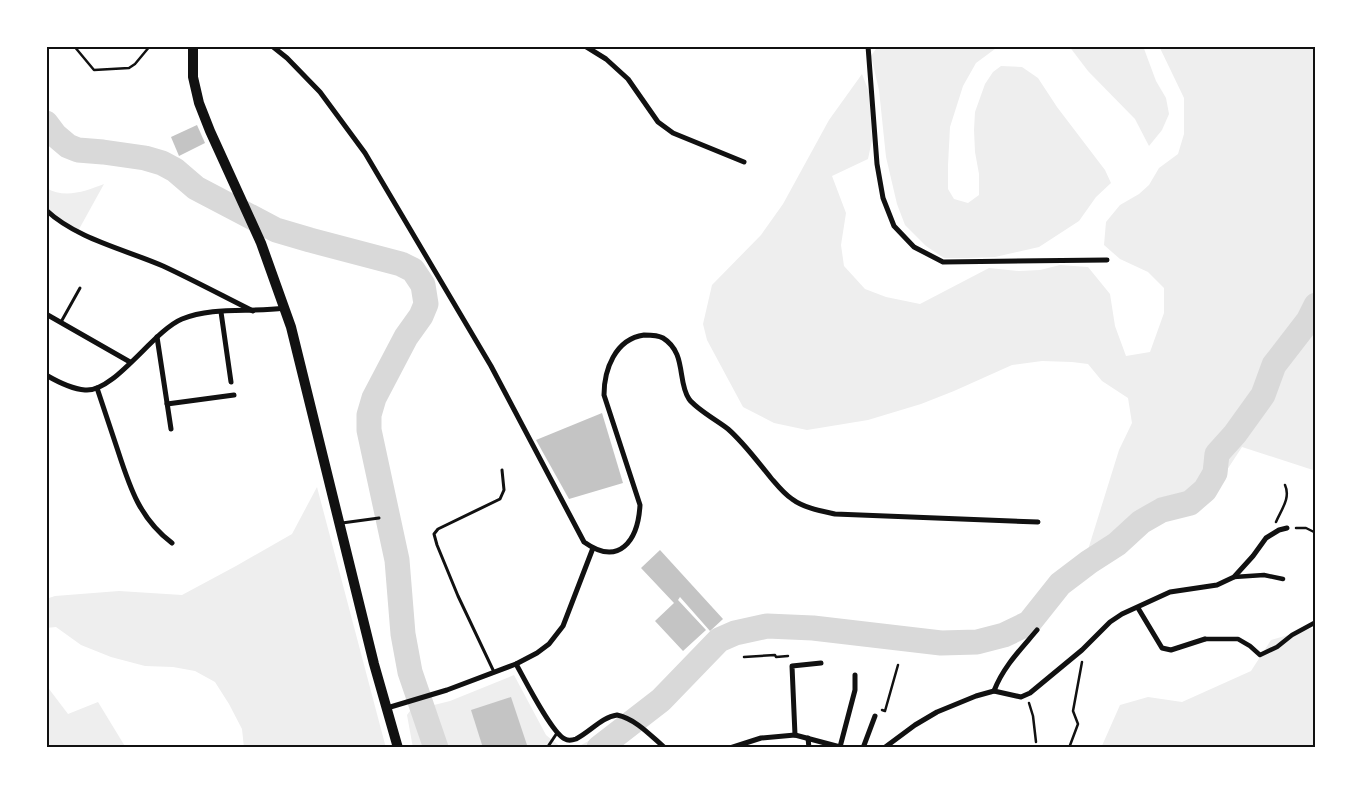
<svg xmlns="http://www.w3.org/2000/svg" width="1362" height="794" viewBox="0 0 1362 794" font-family="'Golos Text',sans-serif">
	<style>
		.green { fill: #eee }
		.lines { fill: none; stroke-linecap: round; stroke-linejoin: round }
		.river { stroke: #d9d9d9; stroke-width: 25 }
		.building { fill: #c4c4c4 }
		.path { stroke: #111; stroke-width: 2.5 }
		.service { stroke: #111; stroke-width: 3 }
		.pedestrian { stroke: #111; stroke-width: 4.5 }
		.minor { stroke: #111; stroke-width: 5 }
		.secondary { stroke: #111; stroke-width: 10 }
		.neatline { fill: none; stroke: #111; stroke-width: 2 }
	</style>
	<rect width="100%" height="100%" fill="#fff"/>
	<g class="green">
		<path d="M 878,46 L 999,46 L 976,63 L 963,86 L 950,127 L 948,165 L 948,189 L 954,199 L 968,203 L 979,195 L 979,174 L 975,152 L 974,130 L 975,112 L 985,84 L 993,72 L 1001,66 L 1022,67 L 1038,78 L 1057,107 L 1105,170 L 1111,183 L 1096,197 L 1079,221 L 1039,247 L 995,257 L 967,258 L 944,258 L 926,246 L 905,225 L 897,204 L 886,157 L 879,90 L 871,56 Z"/>
		<path d="M 1069,46 L 1143,46 L 1156,81 L 1166,98 L 1169,114 L 1162,130 L 1149,146 L 1135,119 L 1088,71 Z"/>
		<path d="M 1159,46 L 1316,46 L 1316,471 L 1242,447 L 1208,499 L 1073,567 L 1087,553 L 1119,450 L 1132,423 L 1128,398 L 1102,381 L 1088,364 L 1072,362 L 1042,361 L 1012,365 L 954,391 L 921,404 L 868,420 L 807,430 L 774,423 L 743,407 L 707,340 L 703,324 L 712,285 L 761,235 L 783,204 L 829,120 L 862,74 L 869,92 L 872,140 L 868,159 L 832,176 L 846,213 L 841,245 L 844,266 L 865,289 L 886,297 L 920,304 L 989,268 L 1019,271 L 1040,270 L 1060,265 L 1088,267 L 1110,294 L 1115,326 L 1126,356 L 1150,352 L 1164,313 L 1164,288 L 1148,272 L 1120,259 L 1104,245 L 1106,222 L 1120,205 L 1139,194 L 1149,185 L 1159,168 L 1178,154 L 1184,134 L 1184,98 Z"/>
		<path d="M 104,184 L 78,231 L 46,210 L 46,188 C 65,199 86,191 104,184 Z"/>
		<path d="M 317,487 L 386,748 L 244,748 L 242,729 L 229,704 L 215,682 L 195,671 L 173,667 L 145,666 L 111,657 L 81,645 L 56,627 L 46,628 L 46,599 L 55,596 L 119,591 L 182,595 L 236,566 L 292,534 Z"/>
		<path d="M 1316,627 L 1316,748 L 1101,748 L 1120,705 L 1148,697 L 1182,702 L 1251,671 L 1271,640 Z"/>
		<path d="M 514,675 L 546,735 L 562,748 L 413,748 L 407,715 L 410,711 L 450,701 Z"/>
		<path d="M 46,685 L 68,714 L 98,702 L 126,748 L 46,748 Z"/>
		<path d="M 622,722 L 626,722 L 636,730 L 611,748 L 576,748 Z"/>
	</g>
	<g class="lines">
		<g class="river">
			<path d="M 46,123 L 55,135 L 68,146 L 78,150 L 103,152 L 145,158 L 162,163 L 175,170 L 196,188 L 276,230 L 310,240 L 401,264 L 413,270 L 423,285 L 426,304 L 421,316 L 406,337 L 374,398 L 369,415 L 369,430 L 397,560 L 403,634 L 410,672 L 436,748"/>
			<path d="M 599,748 L 661,700 L 719,640 L 735,633 L 767,626 L 813,628 L 941,643 L 977,642 L 1004,635 L 1029,623 L 1060,584 L 1089,562 L 1117,544 L 1141,522 L 1162,510 L 1190,503 L 1205,490 L 1215,473 L 1217,454 L 1235,434 L 1263,395 L 1274,365 L 1308,321 L 1316,305"/>
		</g>
	</g>
	<g class="building">
		<path d="M 197,125 L 205,143 L 179,156 L 171,137 Z"/>
		<path d="M 602,413 L 623,483 L 569,499 L 536,440 Z"/>
		<path d="M 660,550 L 723,619 L 710,631 L 680,597 L 678,600 L 706,630 L 683,651 L 655,621 L 674,603 L 641,568 Z"/>
		<path d="M 511,697 L 528,748 L 483,748 L 471,710 Z"/>
	</g>
	<g class="lines">
		<g class="path">
			<path d="M 74,46 L 94,70 L 129,68 L 135,64 L 150,46"/>
			<path d="M 1276,522 C 1281,510 1291,498 1285,485"/>
			<path d="M 1296,528 L 1306,528 L 1316,533"/>
			<path d="M 744,657 L 775,655 L 776,657 L 788,656"/>
			<path d="M 1029,703 L 1033,716 L 1036,742"/>
			<path d="M 882,710 L 885,711 L 898,665"/>
			<path d="M 1069,748 L 1078,724 L 1073,711 L 1082,662"/>
		</g>
		<g class="service">
			<path d="M 61,322 L 80,288"/>
			<path d="M 342,523 L 379,518"/>
			<path d="M 494,672 L 458,596 L 437,545 L 434,534 L 438,529 L 500,499 L 504,490 L 502,470"/>
			<path d="M 547,748 L 557,733"/>
		</g>
		<g class="pedestrian">
			<path d="M 1234,577 L 1264,575 L 1283,579"/>
			<path d="M 1205,639 L 1238,639 L 1250,646 L 1260,655 L 1277,647 L 1292,635 L 1316,622"/>
		</g>
		<g class="minor">
			<path d="M 272,46 L 287,58 L 320,92 L 365,153 L 491,366 L 584,542 C 619,567 638,541 640,505 L 604,395 C 604,370 615,339 644,335 C 650,335 658,335 663,338 C 687,353 677,382 689,399 C 696,409 718,421 728,429 C 744,443 757,461 771,478 C 777,485 784,494 792,499 C 804,508 821,511 835,514 L 1038,522"/>
			<path d="M 585,46 L 606,59 L 628,79 L 658,122 L 673,133 L 744,162"/>
			<path d="M 868,46 L 877,164 L 883,198 L 894,226 L 914,247 L 943,262 L 1107,260"/>
			<path d="M 46,210 C 77,239 124,249 163,266 C 193,280 223,296 253,311"/>
			<path d="M 221,312 L 231,382"/>
			<path d="M 46,314 L 130,362"/>
			<path d="M 157,337 L 171,429"/>
			<path d="M 46,375 C 58,382 71,389 85,390 C 114,393 153,331 182,319 C 213,306 251,313 284,308"/>
			<path d="M 97,388 C 104,409 111,430 118,451 C 130,488 140,519 172,543"/>
			<path d="M 167,404 L 234,395"/>
			<path d="M 1138,608 L 1162,648 L 1171,650 L 1205,639"/>
			<path d="M 516,664 C 524,678 552,734 565,739 C 568,741 573,740 576,739 C 590,732 602,717 617,715 C 636,719 651,736 665,748"/>
			<path d="M 994,691 C 1003,667 1021,649 1037,630"/>
			<path d="M 387,708 L 447,690 L 516,664 L 537,653 L 549,644 L 563,626 L 593,548"/>
			<path d="M 795,735 L 792,666 L 821,663"/>
			<path d="M 808,738 L 809,748"/>
			<path d="M 840,747 L 855,690 L 855,675"/>
			<path d="M 730,748 L 761,738 L 795,735 L 844,748"/>
			<path d="M 863,748 L 875,716"/>
			<path d="M 884,748 L 915,725 L 937,712 L 976,696 L 994,691 L 1021,697 L 1030,693 L 1082,650 L 1110,622 L 1122,614 L 1170,592 L 1217,585 L 1234,577 L 1253,556 L 1266,538 L 1279,530 L 1287,528"/>
		</g>
		<path class="secondary" d="M 193,46 L 193,77 L 199,103 L 210,131 L 261,243 L 291,327 L 374,664 L 398,748"/>
	</g>
	<rect width="1362" height="794" fill="none" stroke="#ffffff" stroke-width="95"/>
	<rect x="48" y="48" width="1266" height="698" class="neatline"/>
</svg>
